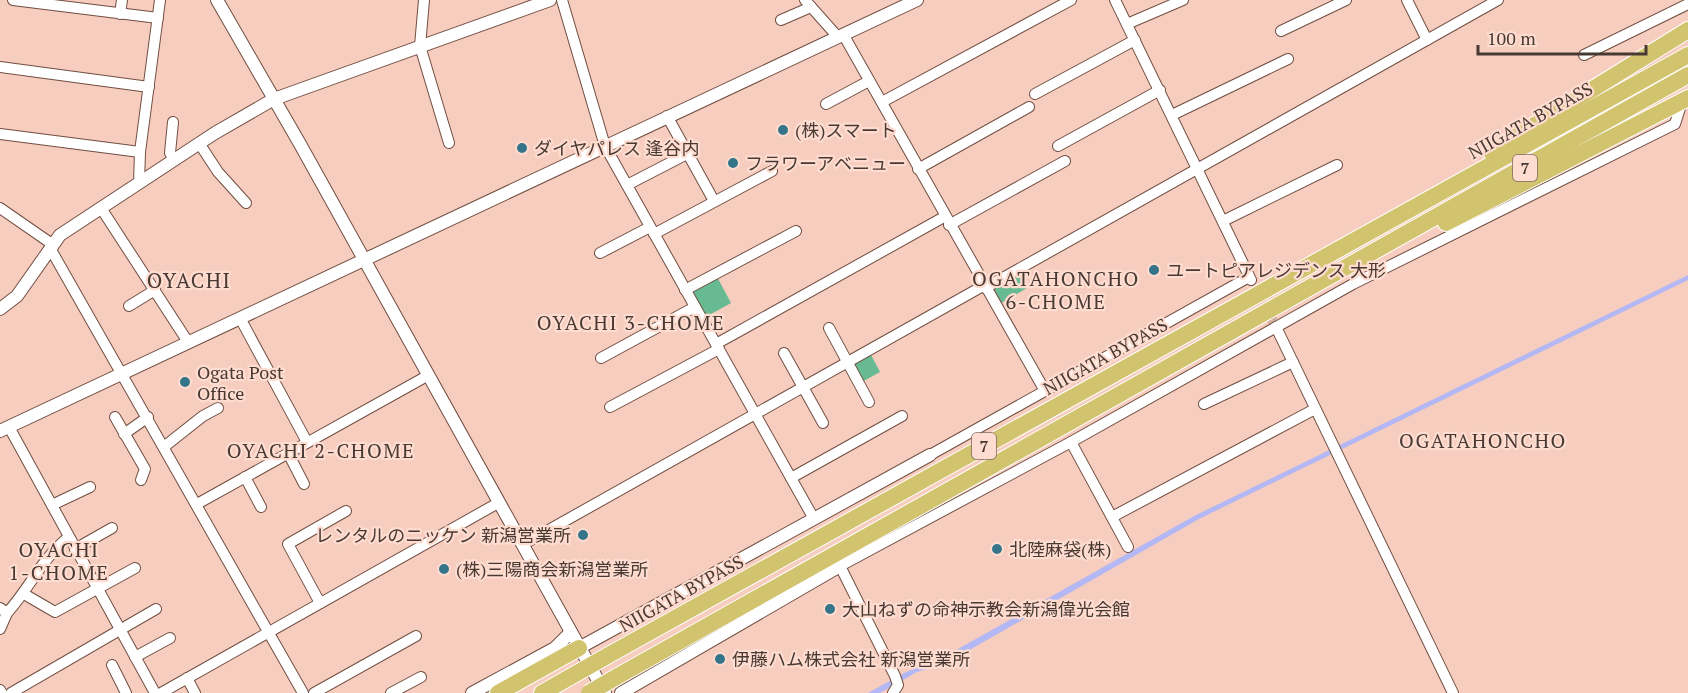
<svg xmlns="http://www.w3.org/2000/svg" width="1688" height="693" viewBox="0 0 1688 693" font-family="'PT Serif','Noto Sans JP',serif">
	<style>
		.green { fill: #67ba91 }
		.water { fill: #b3b8f4 }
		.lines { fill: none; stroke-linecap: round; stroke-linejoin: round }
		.minor-tunnel { stroke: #d3afa2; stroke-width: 10; stroke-dasharray: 10 5; stroke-linecap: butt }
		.minor-casing { stroke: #714e41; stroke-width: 12 }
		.tertiary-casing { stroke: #714e41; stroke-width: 14 }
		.trunk-casing { stroke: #fff; stroke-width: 18 }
		.minor { stroke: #fff; stroke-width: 10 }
		.tertiary { stroke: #fff; stroke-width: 12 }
		.trunk { stroke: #d2c46e; stroke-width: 16 }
		.trunk-bridge-casing { stroke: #fff; stroke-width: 18; stroke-linecap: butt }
		.trunk-bridge { stroke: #d2c46e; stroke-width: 16 }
		.poi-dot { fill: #357589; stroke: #fedcd0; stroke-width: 2 }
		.labels { text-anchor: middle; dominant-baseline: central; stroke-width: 4.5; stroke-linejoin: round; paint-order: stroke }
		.shield { fill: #fedcd0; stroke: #7f6a62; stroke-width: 1.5 }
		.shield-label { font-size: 16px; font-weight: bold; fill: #493933 }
		.street-label { font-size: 18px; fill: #493933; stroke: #fedcd0 }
		.poi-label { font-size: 18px; fill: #493933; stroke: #fedcd0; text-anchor: start }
		.neighbourhood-label { font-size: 20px; letter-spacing: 1.5px; fill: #493933; stroke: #fedcd0 }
		.quarter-label { font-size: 21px; letter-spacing: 1.5px; fill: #493933; stroke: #fedcd0 }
	</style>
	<rect width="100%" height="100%" fill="#f6cdbe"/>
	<g class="green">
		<path d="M 1017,272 L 1027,288 L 996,306 L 986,289 Z"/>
		<path d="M 716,275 L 731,303 L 702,319 L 686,290 Z"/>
		<path d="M 869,351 L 880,372 L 860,383 L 848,362 Z"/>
	</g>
	<path class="water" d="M 1688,275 L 1688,280 L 1199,519 L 945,664 L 917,672 L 880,693 L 868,693 L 906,672 L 942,658 L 1194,516 Z"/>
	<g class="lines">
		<path class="minor-tunnel" d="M 1256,290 L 1276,327"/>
		<defs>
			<g id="minor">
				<path d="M 13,0 L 158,18"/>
				<path d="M 424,0 L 420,46 L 449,143"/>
				<path d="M 562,0 L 605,146 L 814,519"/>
				<path d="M 805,0 L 837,36"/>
				<path d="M 1115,0 L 1251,280"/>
				<path d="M 1407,0 L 1427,40"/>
				<path d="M 120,14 L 122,0"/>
				<path d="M 781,20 L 811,7"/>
				<path d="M 1127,24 L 1183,0"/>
				<path d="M 1281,31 L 1346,0"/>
				<path d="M 843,34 L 1045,391"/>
				<path d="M 1584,55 L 1688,4"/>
				<path d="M 0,67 L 149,87"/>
				<path d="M 1035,94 L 1135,40"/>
				<path d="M 882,102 L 1071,0"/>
				<path d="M 826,104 L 869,81"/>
				<path d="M 1172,115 L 1288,59"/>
				<path d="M 667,116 L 714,201"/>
				<path d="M 173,122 L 170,153 L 174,160"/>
				<path d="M 0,134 L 140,152"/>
				<path d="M 199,143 L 218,172 L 246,203"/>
				<path d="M 1058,146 L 1160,90"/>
				<path d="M 918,169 L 1029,107"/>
				<path d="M 139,183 L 140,152 L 160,0"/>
				<path d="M 627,185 L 687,154"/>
				<path d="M 0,208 L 52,244"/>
				<path d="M 101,208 L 188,342"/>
				<path d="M 1223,221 L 1337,165"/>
				<path d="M 949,225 L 1065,161"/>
				<path d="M 654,234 L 772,171"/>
				<path d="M 50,248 L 303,693"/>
				<path d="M 600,253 L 650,227"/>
				<path d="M 985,288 L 1498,0"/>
				<path d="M 685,290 L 796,231"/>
				<path d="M 129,306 L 155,290"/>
				<path d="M 240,318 L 307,442"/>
				<path d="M 1276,327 L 1453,693"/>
				<path d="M 829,328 L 869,402"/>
				<path d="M 716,344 L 944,217"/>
				<path d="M 784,353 L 823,423"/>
				<path d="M 601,358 L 695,307"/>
				<path d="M 1204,404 L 1293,362"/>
				<path d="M 610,407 L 719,349"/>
				<path d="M 115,417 L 145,469 L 141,480"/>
				<path d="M 9,427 L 155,693"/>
				<path d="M 124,434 L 148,417"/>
				<path d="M 1071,442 L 1128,547"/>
				<path d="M 165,446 L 203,416 L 218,408"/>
				<path d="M 288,453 L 304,484"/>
				<path d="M 930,455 L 1249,277"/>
				<path d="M 245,477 L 261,507"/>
				<path d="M 791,478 L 902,416"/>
				<path d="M 197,504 L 427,376"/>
				<path d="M 52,505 L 90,487"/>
				<path d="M 1112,517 L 1315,409"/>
				<path d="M 522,545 L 983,286"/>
				<path d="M 75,549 L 112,528"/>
				<path d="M 24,594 L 55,612 L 135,568"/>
				<path d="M 320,603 L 288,544 L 346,511"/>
				<path d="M 0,608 L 7,613 L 0,629"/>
				<path d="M 7,613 C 31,587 40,560 69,537"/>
				<path d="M 135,657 L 170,638"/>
				<path d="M 112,665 L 126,693"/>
				<path d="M 187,678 L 195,693"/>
				<path d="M 0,690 L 2,693"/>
				<path d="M 11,693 L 156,609"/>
				<path d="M 161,693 L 498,503"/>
				<path d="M 314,693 L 416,636"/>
				<path d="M 391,693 L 421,677"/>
				<path d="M 893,693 L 898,685 L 895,676 L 840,566 L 1071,442 L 1353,284 L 1675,124 L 1682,102"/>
			</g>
			<g id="tertiary">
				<path d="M 217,0 L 300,144 L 605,693"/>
				<path d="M 0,309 L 17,296 L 60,235 L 215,133 L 274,99 L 550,0"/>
				<path d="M 0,431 L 917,0"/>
				<path d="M 579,648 L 930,455"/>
				<path d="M 472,693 L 555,648 L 571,632"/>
				<path d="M 621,693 L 840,566"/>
			</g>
			<g id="trunk">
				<path d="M 1491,152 L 1688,30"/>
				<path d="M 1446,223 L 1688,98"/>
				<path d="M 607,656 L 1688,55"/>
				<path d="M 618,676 L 1688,75"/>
				<path d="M 498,693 L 579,648"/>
				<path d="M 542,693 L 570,677"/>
			</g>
		</defs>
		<use href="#minor" class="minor-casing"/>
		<use href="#tertiary" class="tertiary-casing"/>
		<use href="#trunk" class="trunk-casing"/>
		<use href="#minor" class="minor"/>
		<use href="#tertiary" class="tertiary"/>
		<use href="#trunk" class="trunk"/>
		<defs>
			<g id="trunk-bridge">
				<path d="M 570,677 L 607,656"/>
				<path d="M 589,693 L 618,676"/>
			</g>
		</defs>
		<use href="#trunk-bridge" class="trunk-bridge-casing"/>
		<use href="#trunk-bridge" class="trunk-bridge"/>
	</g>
	<g class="poi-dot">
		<circle cx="783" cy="130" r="6"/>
		<circle cx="522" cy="148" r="6"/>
		<circle cx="733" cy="163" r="6"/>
		<circle cx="1154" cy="270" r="6"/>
		<circle cx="185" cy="382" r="6"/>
		<circle cx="583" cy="535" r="6"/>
		<circle cx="997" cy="549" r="6"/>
		<circle cx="444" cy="569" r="6"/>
		<circle cx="830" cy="609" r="6"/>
		<circle cx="720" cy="659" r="6"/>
	</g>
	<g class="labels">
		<g class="shield">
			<rect x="1513" y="155" width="24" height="26" rx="4.5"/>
			<rect x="972" y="433" width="24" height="26" rx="4.5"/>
		</g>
		<g class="shield-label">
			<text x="1525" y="168">7</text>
			<text x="984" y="446">7</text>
		</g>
		<g class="street-label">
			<text transform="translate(1530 120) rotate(-29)">NIIGATA BYPASS</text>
			<text transform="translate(1105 356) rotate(-29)">NIIGATA BYPASS</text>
			<text transform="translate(681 593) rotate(-29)">NIIGATA BYPASS</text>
		</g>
		<g class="poi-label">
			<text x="795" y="130">(株)スマート</text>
			<text x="534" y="148">ダイヤパレス 逢谷内</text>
			<text x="745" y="163">フラワーアベニュー</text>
			<text x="1166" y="270">ユートピアレジデンス 大形</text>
			<text x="197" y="372">Ogata Post<tspan x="197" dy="21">Office</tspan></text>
			<text x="571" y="535" text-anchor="end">レンタルのニッケン 新潟営業所</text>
			<text x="1009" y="549">北陸麻袋(株)</text>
			<text x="456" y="569">(株)三陽商会新潟営業所</text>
			<text x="842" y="609">大山ねずの命神示教会新潟偉光会館</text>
			<text x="732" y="659">伊藤ハム株式会社 新潟営業所</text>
		</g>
		<g class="neighbourhood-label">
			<text x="1056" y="278">OGATAHONCHO<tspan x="1056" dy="23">6-CHOME</tspan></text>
			<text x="631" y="322">OYACHI 3-CHOME</text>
			<text x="1483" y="440">OGATAHONCHO</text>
			<text x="321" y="450">OYACHI 2-CHOME</text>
			<text x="59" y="549">OYACHI<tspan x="59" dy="23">1-CHOME</tspan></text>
		</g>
		<g class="quarter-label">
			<text x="189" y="280">OYACHI</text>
		</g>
	</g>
	<path d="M1478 45v9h168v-9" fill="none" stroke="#493933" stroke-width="3"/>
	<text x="1487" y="45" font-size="18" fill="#493933" stroke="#fedcd0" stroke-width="4.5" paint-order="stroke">100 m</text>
</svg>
